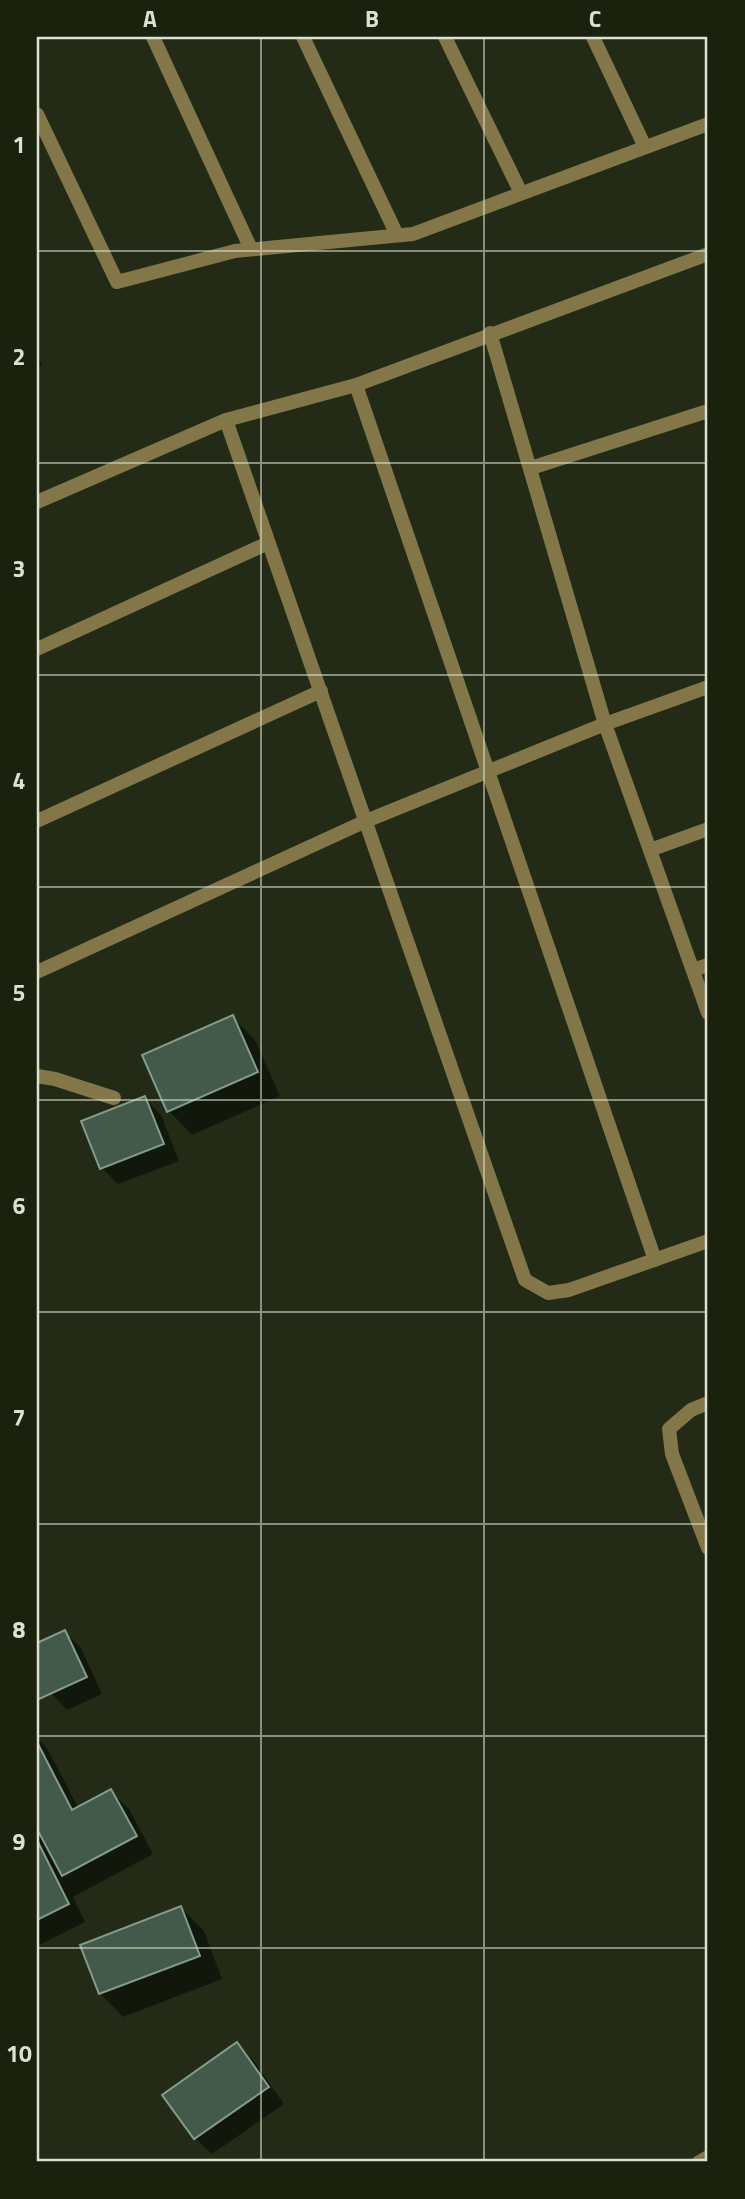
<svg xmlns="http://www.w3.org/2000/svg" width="745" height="2199" viewBox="0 0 745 2199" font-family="'Titillium Web',sans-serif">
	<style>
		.shadow { fill: #0007 }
		.building { fill: #435a4b; stroke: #839c8b; stroke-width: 2 }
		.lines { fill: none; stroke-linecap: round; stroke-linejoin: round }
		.minor { stroke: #837648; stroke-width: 14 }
		.grid { fill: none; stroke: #dce1d4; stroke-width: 2; stroke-opacity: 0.55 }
		.neatline { fill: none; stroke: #dce1d4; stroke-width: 2.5 }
		.grid-label { font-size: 23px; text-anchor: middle; font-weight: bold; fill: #dce1d4 }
	</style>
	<rect width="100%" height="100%" fill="#232b16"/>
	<g class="shadow">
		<path d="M 37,354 L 42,365 L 37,367 Z"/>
		<path d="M 232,1017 L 255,1040 L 280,1096 L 192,1135 L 169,1111 L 144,1056 Z"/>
		<path d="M 144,1098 L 161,1115 L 179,1161 L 118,1184 L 102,1168 Z"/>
		<path d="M 64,1632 L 81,1648 L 102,1694 L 67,1710 L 51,1693 L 37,1664 L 37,1645 Z"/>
		<path d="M 37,1738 L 47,1748 L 79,1809 L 111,1792 L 129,1809 L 153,1854 L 73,1897 L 85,1922 L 37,1946 Z"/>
		<path d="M 181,1908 L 204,1931 L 222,1979 L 123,2017 L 100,1993 Z"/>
		<path d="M 237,2044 L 253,2060 L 284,2104 L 212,2154 L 195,2138 Z"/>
	</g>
	<g class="building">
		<path d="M 233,1015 L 258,1072 L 167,1112 L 142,1055 Z"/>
		<path d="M 145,1096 L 164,1144 L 100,1169 L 81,1121 Z"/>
		<path d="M 65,1630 L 87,1677 L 37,1700 L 37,1643 Z"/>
		<path d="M 37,1742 L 72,1810 L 111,1789 L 137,1836 L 62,1876 L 37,1829 Z"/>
		<path d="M 37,1840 L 69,1904 L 37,1920 Z"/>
		<path d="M 181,1906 L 200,1956 L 99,1994 L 80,1945 Z"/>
		<path d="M 237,2042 L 269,2087 L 194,2139 L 162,2095 Z"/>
	</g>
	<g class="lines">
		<g class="minor">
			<path d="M 153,37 L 251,249"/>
			<path d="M 303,37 L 397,235"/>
			<path d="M 445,37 L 521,193"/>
			<path d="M 593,37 L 645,147"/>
			<path d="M 37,114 L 117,282 L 235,251 L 413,234 L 708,124"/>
			<path d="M 490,333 L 605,724 L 708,1013"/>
			<path d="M 356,385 L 655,1260"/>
			<path d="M 226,420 L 525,1280 L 548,1293 L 569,1290 L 708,1241"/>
			<path d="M 531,468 L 708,411"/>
			<path d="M 37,502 L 226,420 L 356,385 L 708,254"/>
			<path d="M 37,649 L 268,543"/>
			<path d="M 37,821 L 321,691"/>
			<path d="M 650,850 L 708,829"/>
			<path d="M 693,970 L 708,965"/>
			<path d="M 37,972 L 366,821 L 605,724 L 708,687"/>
			<path d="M 37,1076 L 55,1079 L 114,1098"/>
			<path d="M 708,1403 L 691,1410 L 669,1429 L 672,1454 L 708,1548"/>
			<path d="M 699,2162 L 708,2157"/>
		</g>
	</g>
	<path class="grid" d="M 261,37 L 261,2162M 484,37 L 484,2162M 37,251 L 708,251M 37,463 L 708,463M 37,675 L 708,675M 37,887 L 708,887M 37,1100 L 708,1100M 37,1312 L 708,1312M 37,1524 L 708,1524M 37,1736 L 708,1736M 37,1948 L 708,1948"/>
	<rect width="745" height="2199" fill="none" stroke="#1a210d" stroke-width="77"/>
	<rect x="38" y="38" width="668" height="2122" class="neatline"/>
	<g class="grid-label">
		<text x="150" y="27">A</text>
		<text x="372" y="27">B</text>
		<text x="595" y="27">C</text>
		<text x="19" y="153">1</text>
		<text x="19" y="365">2</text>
		<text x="19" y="577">3</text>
		<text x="19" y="789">4</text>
		<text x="19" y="1001">5</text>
		<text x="19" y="1214">6</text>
		<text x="19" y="1426">7</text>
		<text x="19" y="1638">8</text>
		<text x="19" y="1850">9</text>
		<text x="19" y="2062">10</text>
	</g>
</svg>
